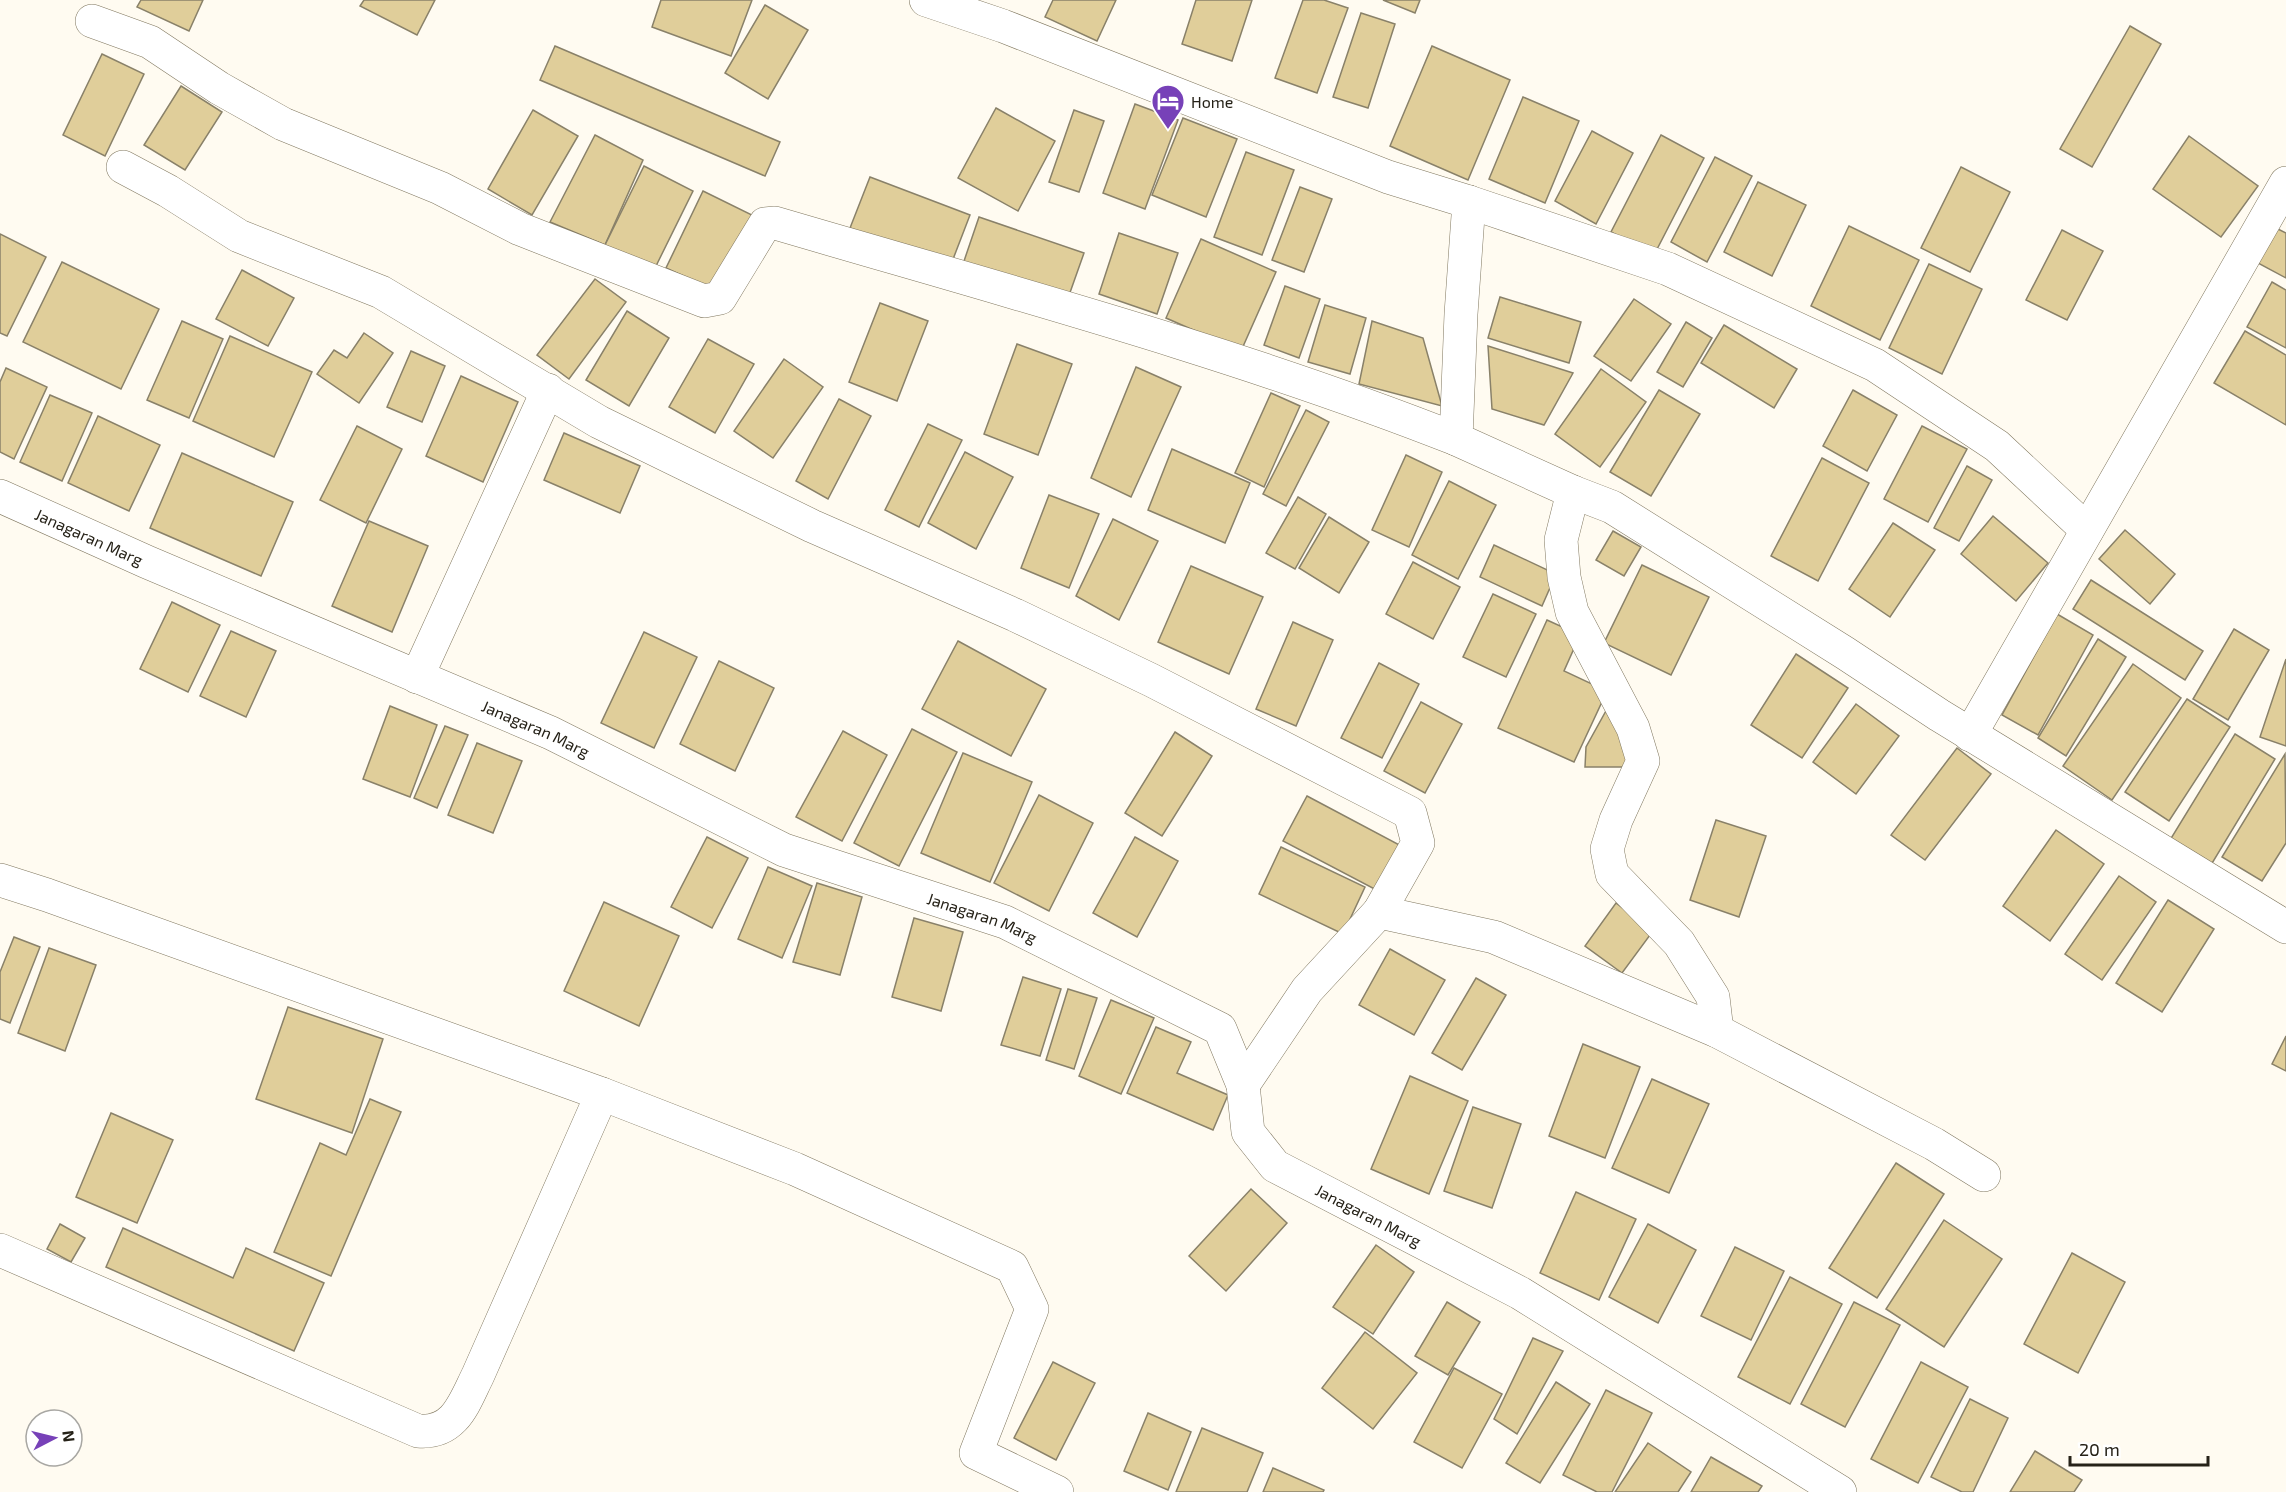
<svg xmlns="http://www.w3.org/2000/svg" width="2286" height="1492" viewBox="0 0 2286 1492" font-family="'Exo 2',sans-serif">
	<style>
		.building { fill: #e0ce9a; stroke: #898169; stroke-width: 1.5 }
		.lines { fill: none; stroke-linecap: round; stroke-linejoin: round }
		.minor-casing { stroke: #817860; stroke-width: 34 }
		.minor { stroke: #fff; stroke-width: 33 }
		.labels { text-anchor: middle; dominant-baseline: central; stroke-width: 5; stroke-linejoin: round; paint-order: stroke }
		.poi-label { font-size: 16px; fill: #262218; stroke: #fff; text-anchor: start }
		.street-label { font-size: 16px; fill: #262218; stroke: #fff }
	</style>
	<rect width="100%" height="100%" fill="#fffbf1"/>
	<g class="building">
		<path d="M 141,0 L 203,0 L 189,31 L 137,7 Z"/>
		<path d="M 364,0 L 435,0 L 417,35 L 360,6 Z"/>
		<path d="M 661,0 L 752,0 L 731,56 L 652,27 Z"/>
		<path d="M 1053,0 L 1116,0 L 1097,41 L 1045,17 Z"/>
		<path d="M 1196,0 L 1252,0 L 1232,61 L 1182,44 Z"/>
		<path d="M 1303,0 L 1324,0 L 1348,8 L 1317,93 L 1275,78 Z"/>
		<path d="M 1383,0 L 1420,0 L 1415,13 Z"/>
		<path d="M 765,5 L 808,30 L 768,99 L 725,73 Z"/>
		<path d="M 1361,13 L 1395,24 L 1368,108 L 1333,97 Z"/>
		<path d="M 2130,26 L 2161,44 L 2092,167 L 2060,149 Z"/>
		<path d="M 555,46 L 780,142 L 765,176 L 540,80 Z"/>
		<path d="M 1432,46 L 1510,80 L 1468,180 L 1390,146 Z"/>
		<path d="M 102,54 L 144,74 L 105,156 L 63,135 Z"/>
		<path d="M 181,86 L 222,112 L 185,170 L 144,145 Z"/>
		<path d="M 1523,97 L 1579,121 L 1545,203 L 1489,179 Z"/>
		<path d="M 1135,104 L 1178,120 L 1145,209 L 1103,193 Z"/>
		<path d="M 996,108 L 1055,141 L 1018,211 L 958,178 Z"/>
		<path d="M 533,110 L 578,136 L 532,215 L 488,189 Z"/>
		<path d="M 1074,110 L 1104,121 L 1079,192 L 1049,182 Z"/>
		<path d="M 1183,118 L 1237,139 L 1206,217 L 1152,195 Z"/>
		<path d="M 1592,131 L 1633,153 L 1596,224 L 1555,201 Z"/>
		<path d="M 595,135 L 643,160 L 605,245 L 550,222 Z"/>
		<path d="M 1661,135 L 1704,158 L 1654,255 L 1611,232 Z"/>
		<path d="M 2189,136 L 2258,186 L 2221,237 L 2153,189 Z"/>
		<path d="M 1246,152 L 1294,170 L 1262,255 L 1214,237 Z"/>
		<path d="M 1715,157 L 1752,176 L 1707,262 L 1671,242 Z"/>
		<path d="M 644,166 L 693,191 L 654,270 L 605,245 Z"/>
		<path d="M 1961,167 L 2010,192 L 1970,272 L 1921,248 Z"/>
		<path d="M 870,177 L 970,215 L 950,267 L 850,228 Z"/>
		<path d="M 1758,182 L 1806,205 L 1772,276 L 1724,252 Z"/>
		<path d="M 1300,187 L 1332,199 L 1304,272 L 1272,260 Z"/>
		<path d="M 703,191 L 754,216 L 718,292 L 666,268 Z"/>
		<path d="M 979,217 L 1084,253 L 1067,301 L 963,264 Z"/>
		<path d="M 1849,226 L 1919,260 L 1880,340 L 1811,306 Z"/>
		<path d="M 2274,227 L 2286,233 L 2286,278 L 2256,262 Z"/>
		<path d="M 2062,230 L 2103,251 L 2067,320 L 2026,300 Z"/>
		<path d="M 1119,233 L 1178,253 L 1157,314 L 1099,294 Z"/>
		<path d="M 0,234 L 46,257 L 7,336 L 0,333 Z"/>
		<path d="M 1201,239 L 1276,272 L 1241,351 L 1166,318 Z"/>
		<path d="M 62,262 L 159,309 L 121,389 L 23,342 Z"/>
		<path d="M 1929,264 L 1982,289 L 1942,374 L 1889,348 Z"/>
		<path d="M 242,270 L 294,298 L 268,346 L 216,319 Z"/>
		<path d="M 595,279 L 626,302 L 569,379 L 537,355 Z"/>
		<path d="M 2272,282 L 2286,290 L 2286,348 L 2247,327 Z"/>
		<path d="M 1285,286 L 1320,299 L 1299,358 L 1264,345 Z"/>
		<path d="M 1500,297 L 1581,322 L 1569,363 L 1488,338 Z"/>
		<path d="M 1634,299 L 1671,324 L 1631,381 L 1594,356 Z"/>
		<path d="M 880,303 L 928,321 L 897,401 L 849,382 Z"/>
		<path d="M 1325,305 L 1366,318 L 1350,374 L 1308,362 Z"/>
		<path d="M 627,311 L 669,338 L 629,406 L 586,380 Z"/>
		<path d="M 182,321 L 223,339 L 189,418 L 147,400 Z"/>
		<path d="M 1372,321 L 1423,338 L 1442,406 L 1359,384 Z"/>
		<path d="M 1686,322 L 1712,338 L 1683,387 L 1657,372 Z"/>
		<path d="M 1724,325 L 1797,369 L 1774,408 L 1701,363 Z"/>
		<path d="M 2245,331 L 2286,355 L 2286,425 L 2214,383 Z"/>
		<path d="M 364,333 L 393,353 L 359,403 L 317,374 L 334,350 L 347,358 Z"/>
		<path d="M 230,336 L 312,372 L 274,457 L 193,421 Z"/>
		<path d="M 708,339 L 754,364 L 715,433 L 669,407 Z"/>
		<path d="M 1017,344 L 1072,364 L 1038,455 L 984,434 Z"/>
		<path d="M 1488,346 L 1573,373 L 1544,425 L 1492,409 Z"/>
		<path d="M 411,351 L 445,366 L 422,422 L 387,407 Z"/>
		<path d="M 784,359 L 823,387 L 773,458 L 734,431 Z"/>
		<path d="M 1136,367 L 1181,387 L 1131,497 L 1091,478 Z"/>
		<path d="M 6,368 L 47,387 L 14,459 L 0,452 L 0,382 Z"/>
		<path d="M 1601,369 L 1646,402 L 1600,467 L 1555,434 Z"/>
		<path d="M 461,376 L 518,402 L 483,482 L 426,456 Z"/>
		<path d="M 1659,390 L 1700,414 L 1651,496 L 1610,472 Z"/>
		<path d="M 1853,390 L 1897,415 L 1867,471 L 1823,446 Z"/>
		<path d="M 1271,393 L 1300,406 L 1264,487 L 1235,473 Z"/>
		<path d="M 50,395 L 92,413 L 62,481 L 20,462 Z"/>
		<path d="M 839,399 L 871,416 L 828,499 L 796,481 Z"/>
		<path d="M 1306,410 L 1329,422 L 1286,506 L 1263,494 Z"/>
		<path d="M 98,416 L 160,445 L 129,511 L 68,483 Z"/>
		<path d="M 928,424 L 962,440 L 919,527 L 885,510 Z"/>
		<path d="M 357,426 L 402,449 L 366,523 L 320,500 Z"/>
		<path d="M 1922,426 L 1967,449 L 1928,522 L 1884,499 Z"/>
		<path d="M 564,433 L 640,466 L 620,513 L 544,480 Z"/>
		<path d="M 1172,449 L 1250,483 L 1225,543 L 1148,510 Z"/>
		<path d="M 965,452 L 1013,477 L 976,549 L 928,523 Z"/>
		<path d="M 182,453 L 293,502 L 261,576 L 150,528 Z"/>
		<path d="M 1406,455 L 1442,472 L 1409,547 L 1372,530 Z"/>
		<path d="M 1822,458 L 1869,483 L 1818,581 L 1771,556 Z"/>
		<path d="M 1967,466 L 1992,480 L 1959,541 L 1934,528 Z"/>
		<path d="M 1449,481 L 1496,505 L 1458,579 L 1412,555 Z"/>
		<path d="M 1049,495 L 1099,514 L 1069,588 L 1021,568 Z"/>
		<path d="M 1298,497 L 1326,514 L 1295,569 L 1266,553 Z"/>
		<path d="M 1993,516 L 2048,563 L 2016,601 L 1961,554 Z"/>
		<path d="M 1329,517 L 1369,542 L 1339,593 L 1299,568 Z"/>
		<path d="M 1113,519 L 1158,541 L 1119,620 L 1076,596 Z"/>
		<path d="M 369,521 L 428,546 L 392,632 L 332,606 Z"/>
		<path d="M 1893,523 L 1935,550 L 1890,617 L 1849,589 Z"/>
		<path d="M 2125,530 L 2175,574 L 2150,604 L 2099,559 Z"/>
		<path d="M 1613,531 L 1641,547 L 1624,576 L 1596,560 Z"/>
		<path d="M 1494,545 L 1556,574 L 1542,606 L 1480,577 Z"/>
		<path d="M 1413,562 L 1460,587 L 1433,639 L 1386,614 Z"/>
		<path d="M 1642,565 L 1709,597 L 1671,675 L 1604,643 Z"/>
		<path d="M 1191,566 L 1263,597 L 1229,674 L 1158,642 Z"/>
		<path d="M 2091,580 L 2203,651 L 2185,680 L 2073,609 Z"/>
		<path d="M 1493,594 L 1536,614 L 1506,677 L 1463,657 Z"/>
		<path d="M 172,602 L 220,625 L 188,692 L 140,669 Z"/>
		<path d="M 2057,614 L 2093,635 L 2038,735 L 2002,715 Z"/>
		<path d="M 1547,620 L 1580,635 L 1564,671 L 1607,691 L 1574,762 L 1498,728 Z"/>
		<path d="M 1293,622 L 1333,640 L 1296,726 L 1256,709 Z"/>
		<path d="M 2234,629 L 2269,650 L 2228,720 L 2193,699 Z"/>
		<path d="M 231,631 L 276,651 L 246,717 L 200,696 Z"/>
		<path d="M 644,632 L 697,657 L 654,748 L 601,723 Z"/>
		<path d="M 2098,639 L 2126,657 L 2066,756 L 2038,738 Z"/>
		<path d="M 958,641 L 1046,689 L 1011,756 L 922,709 Z"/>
		<path d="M 1796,654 L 1848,688 L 1802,758 L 1751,725 Z"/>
		<path d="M 2286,659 L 2286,746 L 2260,737 Z"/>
		<path d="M 719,661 L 774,688 L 735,771 L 680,744 Z"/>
		<path d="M 1379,663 L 1419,684 L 1382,758 L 1341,738 Z"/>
		<path d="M 2133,664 L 2181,698 L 2112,800 L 2063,766 Z"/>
		<path d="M 2187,699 L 2230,727 L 2169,821 L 2125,792 Z"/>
		<path d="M 1612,700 L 1636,767 L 1585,767 L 1586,747 Z"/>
		<path d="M 1421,702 L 1462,724 L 1425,793 L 1384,771 Z"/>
		<path d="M 1856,704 L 1899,736 L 1856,794 L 1813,762 Z"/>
		<path d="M 390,706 L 437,725 L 410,797 L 363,779 Z"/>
		<path d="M 445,726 L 468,735 L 437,808 L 414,798 Z"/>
		<path d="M 912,729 L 957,752 L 899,866 L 854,843 Z"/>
		<path d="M 843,731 L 887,755 L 842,841 L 796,817 Z"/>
		<path d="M 1175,732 L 1212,756 L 1162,836 L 1125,813 Z"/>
		<path d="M 2235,734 L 2275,759 L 2211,865 L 2170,840 Z"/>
		<path d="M 477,743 L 522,761 L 493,833 L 448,815 Z"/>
		<path d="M 1957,748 L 1991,774 L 1925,860 L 1891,835 Z"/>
		<path d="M 963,753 L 1032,782 L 990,882 L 921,853 Z"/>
		<path d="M 2285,754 L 2286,843 L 2262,881 L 2222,857 Z"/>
		<path d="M 1039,795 L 1093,823 L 1049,911 L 994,883 Z"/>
		<path d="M 1307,796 L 1407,849 L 1384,894 L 1283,841 Z"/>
		<path d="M 1716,820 L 1766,836 L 1739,917 L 1690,900 Z"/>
		<path d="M 2056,830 L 2104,864 L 2050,941 L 2003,906 Z"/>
		<path d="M 707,837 L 748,858 L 712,928 L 671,907 Z"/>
		<path d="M 1135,837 L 1178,861 L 1137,937 L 1093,913 Z"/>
		<path d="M 1281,847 L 1365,887 L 1343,934 L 1259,894 Z"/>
		<path d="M 768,867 L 812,886 L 782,958 L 738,939 Z"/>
		<path d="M 2119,876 L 2156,902 L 2102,980 L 2065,954 Z"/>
		<path d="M 817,883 L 862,897 L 840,975 L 793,962 Z"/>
		<path d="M 2168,900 L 2214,929 L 2162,1012 L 2116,983 Z"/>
		<path d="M 604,902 L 679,936 L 639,1026 L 564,991 Z"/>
		<path d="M 1616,903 L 1653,931 L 1622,973 L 1585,946 Z"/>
		<path d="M 914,918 L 963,932 L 941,1011 L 892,997 Z"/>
		<path d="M 14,937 L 40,947 L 10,1023 L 0,1019 L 0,972 Z"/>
		<path d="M 49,948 L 96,965 L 65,1051 L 18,1033 Z"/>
		<path d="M 1390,949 L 1445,980 L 1414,1035 L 1359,1005 Z"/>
		<path d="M 1023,977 L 1061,989 L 1040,1056 L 1001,1045 Z"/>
		<path d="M 1476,978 L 1506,995 L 1462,1070 L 1432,1053 Z"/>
		<path d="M 1068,989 L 1097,998 L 1074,1069 L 1046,1060 Z"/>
		<path d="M 1111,1000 L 1154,1018 L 1121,1094 L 1079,1076 Z"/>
		<path d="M 288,1007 L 383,1039 L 352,1133 L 256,1099 Z"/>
		<path d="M 1156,1027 L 1191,1042 L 1177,1073 L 1228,1095 L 1213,1130 L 1127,1093 Z"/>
		<path d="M 2286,1036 L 2286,1071 L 2272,1064 Z"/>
		<path d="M 1583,1044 L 1640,1067 L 1605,1158 L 1549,1136 Z"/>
		<path d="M 1410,1076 L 1468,1101 L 1429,1194 L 1371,1169 Z"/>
		<path d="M 1652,1079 L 1709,1104 L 1669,1193 L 1612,1168 Z"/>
		<path d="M 370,1099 L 401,1112 L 331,1276 L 274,1252 L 320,1143 L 346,1155 Z"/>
		<path d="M 1473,1107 L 1521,1124 L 1492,1208 L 1444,1191 Z"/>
		<path d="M 111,1113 L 173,1140 L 137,1223 L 76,1197 Z"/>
		<path d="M 1896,1163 L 1944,1194 L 1877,1298 L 1829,1268 Z"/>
		<path d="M 1251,1189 L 1287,1223 L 1226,1291 L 1189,1256 Z"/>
		<path d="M 1576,1192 L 1636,1219 L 1599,1300 L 1540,1273 Z"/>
		<path d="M 1944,1220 L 2002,1259 L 1944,1347 L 1886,1309 Z"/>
		<path d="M 60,1224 L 85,1238 L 71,1262 L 47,1249 Z"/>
		<path d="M 1648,1224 L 1696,1250 L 1658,1323 L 1609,1297 Z"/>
		<path d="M 123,1228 L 233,1278 L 246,1248 L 324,1283 L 294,1351 L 106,1267 Z"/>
		<path d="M 1376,1245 L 1414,1272 L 1373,1334 L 1333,1307 Z"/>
		<path d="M 1735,1247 L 1784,1271 L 1751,1340 L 1701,1316 Z"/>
		<path d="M 2072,1253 L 2125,1282 L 2078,1373 L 2024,1344 Z"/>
		<path d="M 1790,1277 L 1842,1304 L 1790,1404 L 1738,1377 Z"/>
		<path d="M 1447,1302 L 1480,1322 L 1448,1375 L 1415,1356 Z"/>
		<path d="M 1854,1302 L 1900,1325 L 1845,1427 L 1801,1404 Z"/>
		<path d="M 1365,1332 L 1417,1373 L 1373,1429 L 1322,1388 Z"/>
		<path d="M 1533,1338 L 1563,1351 L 1517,1434 L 1494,1419 Z"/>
		<path d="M 1053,1362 L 1095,1383 L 1056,1460 L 1014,1438 Z"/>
		<path d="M 1921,1362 L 1968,1387 L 1918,1483 L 1871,1459 Z"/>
		<path d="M 1454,1368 L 1502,1394 L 1462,1468 L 1414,1442 Z"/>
		<path d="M 1556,1382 L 1590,1404 L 1540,1483 L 1506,1463 Z"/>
		<path d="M 1606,1390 L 1652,1413 L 1612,1492 L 1597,1492 L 1563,1475 Z"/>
		<path d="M 1970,1399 L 2008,1418 L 1973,1492 L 1962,1492 L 1931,1477 Z"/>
		<path d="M 1148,1413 L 1191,1432 L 1168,1490 L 1124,1471 Z"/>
		<path d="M 1202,1428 L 1263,1453 L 1247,1492 L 1176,1492 Z"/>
		<path d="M 1648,1443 L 1691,1472 L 1678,1492 L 1615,1492 Z"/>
		<path d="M 2035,1451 L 2082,1480 L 2074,1492 L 2010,1492 Z"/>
		<path d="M 1711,1457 L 1762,1486 L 1758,1492 L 1691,1492 Z"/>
		<path d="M 1273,1468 L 1324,1490 L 1323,1492 L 1263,1492 Z"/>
	</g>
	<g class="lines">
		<defs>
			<g id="minor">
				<path d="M 926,0 L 1003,26 L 1388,177 L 1469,202 L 1668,269 L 1875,365 L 1997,446 L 2087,530"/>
				<path d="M 92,21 L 150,42 L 219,88 L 283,124 L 440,188 L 520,229 L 704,301 L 720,298 L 765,224 L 775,223 C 1003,290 1235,352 1456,439"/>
				<path d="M 123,167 L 168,191 L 239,236 L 381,292 L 599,422 L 812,526 L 1015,615 L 1151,680 L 1410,813 L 1418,843 L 1379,912 L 1307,990 L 1243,1085"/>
				<path d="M 1469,202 L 1461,314 L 1456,439 L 1573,492 L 1612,507 L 1845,653 L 1939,715 L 2286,927"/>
				<path d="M 1573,492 L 1561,540 L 1564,577 L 1572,612 L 1633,728 L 1643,761 L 1616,820 L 1607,849 L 1612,874 L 1679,943 L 1713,997 L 1717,1031"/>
				<path id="s1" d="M 0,496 L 147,562 L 551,733 L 784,850 L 1005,922 L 1220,1029 L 1243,1085 L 1248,1132 L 1275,1166 L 1520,1293 L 1840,1492"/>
				<path d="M 417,677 L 548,390"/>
				<path d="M 1970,735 L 2286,183"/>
				<path d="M 0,880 L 47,895 L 602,1094 L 795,1169 L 1012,1267 L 1032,1309 L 976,1453 L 1057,1492"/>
				<path d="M 1379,912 L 1494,937 L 1717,1031 L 1934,1144 L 1984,1175"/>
				<path d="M 0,1250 L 418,1431 C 455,1434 464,1403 478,1375 L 602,1094"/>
			</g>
		</defs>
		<use href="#minor" class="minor-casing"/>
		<use href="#minor" class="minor"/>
	</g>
	<defs>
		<symbol id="hotel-pin" viewBox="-11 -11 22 30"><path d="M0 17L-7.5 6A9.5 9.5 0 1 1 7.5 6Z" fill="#7741b8" stroke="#fff"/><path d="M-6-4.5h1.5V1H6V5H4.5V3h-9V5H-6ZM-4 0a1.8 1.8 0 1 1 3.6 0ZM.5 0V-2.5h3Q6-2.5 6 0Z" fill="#fff"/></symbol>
	</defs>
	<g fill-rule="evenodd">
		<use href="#hotel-pin" x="1149" y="82" width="38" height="52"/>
	</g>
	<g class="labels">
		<g class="poi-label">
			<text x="1191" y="101">Home</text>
		</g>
		<g class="street-label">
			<text stroke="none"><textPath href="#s1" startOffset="98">Janagaran Marg</textPath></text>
			<text stroke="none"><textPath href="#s1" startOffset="584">Janagaran Marg</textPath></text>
			<text stroke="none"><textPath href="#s1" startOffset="1070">Janagaran Marg</textPath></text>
			<text stroke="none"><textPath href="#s1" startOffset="1590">Janagaran Marg</textPath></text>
		</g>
	</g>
	<g transform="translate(54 1438) rotate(83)"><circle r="28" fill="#ffffff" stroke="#a8a7a3" stroke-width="1.5"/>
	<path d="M0-4.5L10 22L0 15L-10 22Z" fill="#7741b8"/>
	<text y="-9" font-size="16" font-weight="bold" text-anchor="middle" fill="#262218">N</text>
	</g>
	<path d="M2070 1456v9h138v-9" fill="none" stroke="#262218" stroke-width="3"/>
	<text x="2079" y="1456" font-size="18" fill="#262218" stroke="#ffffff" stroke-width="4.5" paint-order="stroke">20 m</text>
</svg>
